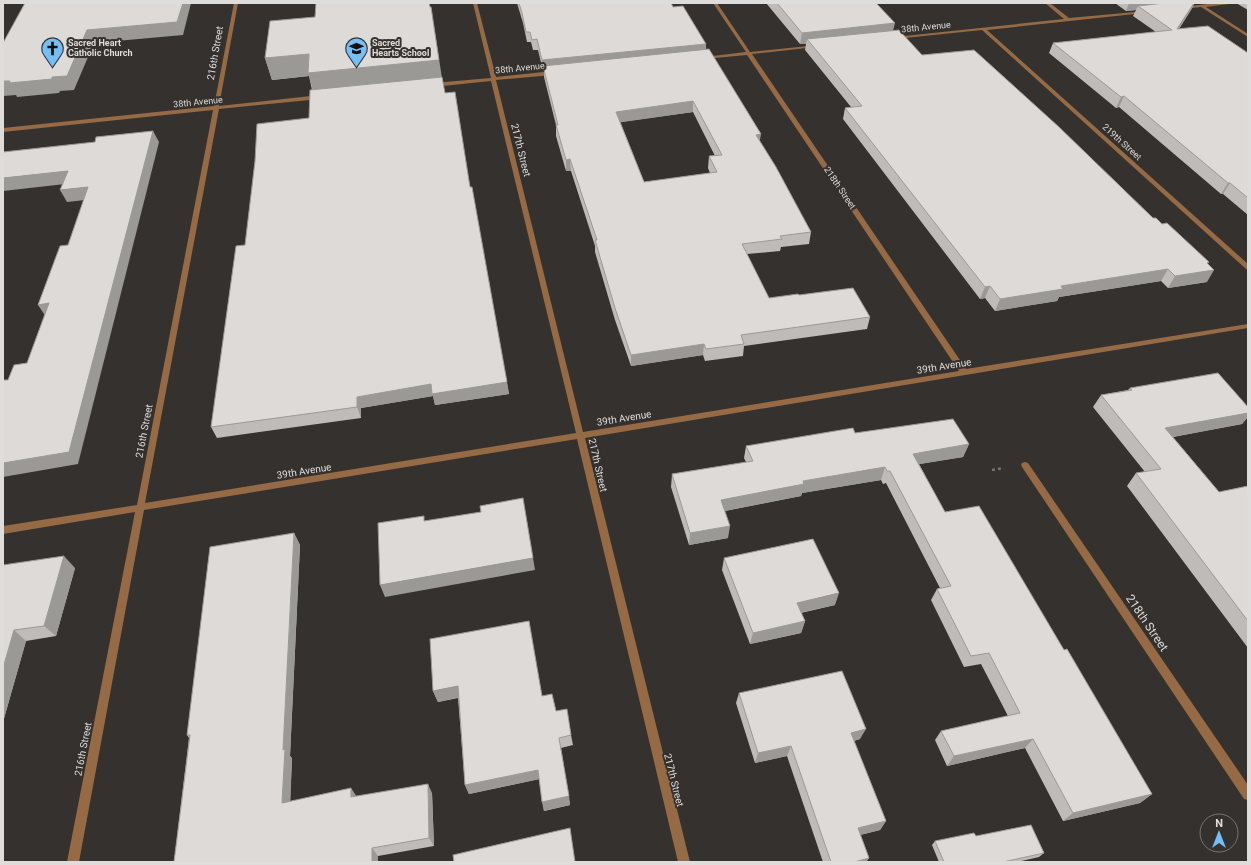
<svg xmlns="http://www.w3.org/2000/svg" width="1251" height="865" viewBox="0 0 1251 865" font-family="Roboto,sans-serif">
	<style>
		.lines { fill: none; stroke-linecap: round; stroke-linejoin: round }
		.path { stroke: #767371; stroke-width: 2.5; stroke-dasharray: 3 3; stroke-linecap: butt }
		.minor { fill: #956a45; fill-rule: evenodd }
		.wall { fill: #bfbbb9; fill-rule: evenodd }
		.shaded-wall { fill: #9b9996 }
		.building { fill: #dedad7; stroke: #9b9996; fill-rule: evenodd }
		.labels { text-anchor: middle; dominant-baseline: central; stroke-width: 4; stroke-linejoin: round; paint-order: stroke }
		.far-street-label { font-size: 9px; fill: #dfdddb; stroke: #34312f }
		.far-poi-label { font-size: 9px; font-weight: bold; fill: #dfdddb; stroke: #34312f; text-anchor: start }
		.street-label { font-size: 10px; fill: #dfdddb; stroke: #34312f }
		.near-street-label { font-size: 12px; fill: #dfdddb; stroke: #34312f }
	</style>
	<rect width="100%" height="100%" fill="#34312f"/>
	<g class="lines">
		<path class="path" d="M 992,470 L 1004,468"/>
		<g class="minor">
			<path d="M 234,3 L 238,3 L 219,106 L 320,95 L 323,97 L 320,99 L 219,109 L 145,503 L 576,433 L 491,81 L 433,87 L 430,85 L 433,83 L 491,78 L 473,3 L 477,3 L 496,77 L 553,71 L 556,73 L 553,75 L 496,80 L 583,432 L 959,371 L 747,55 L 704,59 L 702,58 L 704,57 L 746,52 L 713,3 L 717,3 L 750,52 L 818,45 L 818,47 L 816,47 L 752,54 L 966,369 L 1248,324 L 1248,328 L 585,438 L 690,862 L 678,862 L 577,439 L 144,510 L 79,862 L 67,862 L 135,512 L 3,534 L 3,526 L 137,505 L 213,110 L 3,132 L 3,128 L 214,106 Z"/>
			<path d="M 1045,3 L 1050,3 L 1069,18 L 1146,11 L 1146,12 L 1144,13 L 987,30 L 1248,264 L 1248,270 L 1246,269 L 982,30 L 895,39 L 893,38 L 895,37 L 1064,19 Z"/>
			<path d="M 1216,3 L 1231,3 L 1229,4 L 1206,7 L 1248,34 L 1248,37 L 1201,7 L 1182,9 L 1180,8 L 1182,7 Z"/>
			<path d="M 1025,462 L 1028,463 L 1248,785 L 1248,800 L 1244,799 L 1022,467 L 1021,465 L 1022,463 Z"/>
		</g>
	</g>
	<g class="wall">
		<path d="M 517,3 L 671,3 L 673,7 L 706,44 L 706,49 L 760,141 L 811,232 L 809,244 L 781,247 L 780,251 L 747,254 L 769,298 L 799,295 L 870,317 L 867,329 L 744,346 L 743,356 L 705,361 L 703,355 L 631,366 L 615,320 L 595,252 L 595,246 L 571,171 L 566,171 L 556,136 L 556,125 L 544,77 L 544,71 L 543,71 L 538,50 L 533,50 L 531,42 L 527,42 L 523,23 ZM 693,112 L 715,156 L 709,156 L 708,168 L 710,173 L 644,182 L 620,122 Z"/>
		<path d="M 766,3 L 876,3 L 893,30 L 922,55 L 1153,218 L 1162,224 L 1208,264 L 1207,282 L 1168,288 L 1161,281 L 1059,297 L 1057,301 L 995,311 L 985,298 L 980,299 L 843,119 L 845,108 L 851,107 L 805,50 L 806,44 L 800,44 Z"/>
		<path d="M 1115,3 L 1196,3 L 1194,4 L 1191,10 L 1179,29 L 1248,53 L 1248,215 L 1223,194 L 1221,194 L 1119,107 L 1116,108 L 1049,53 L 1053,43 L 1156,32 L 1133,16 L 1136,10 L 1126,11 Z"/>
		<path d="M 1236,3 L 1248,3 L 1248,10 Z"/>
		<path d="M 265,58 L 445,93 L 470,187 L 509,394 L 435,405 L 433,396 L 361,408 L 361,418 L 217,438 L 211,427 L 245,245 L 309,118 L 312,90 L 309,76 L 272,80 Z"/>
		<path d="M 1130,388 L 1248,407 L 1248,417 L 1242,424 L 1173,437 L 1219,492 L 1248,486 L 1248,648 L 1127,486 L 1136,473 L 1145,472 L 1093,407 L 1101,395 L 1128,390 Z"/>
		<path d="M 855,433 L 969,444 L 963,457 L 919,464 L 945,512 L 1064,650 L 1152,794 L 1140,803 L 1063,821 L 1025,748 L 947,766 L 935,740 L 941,731 L 1008,716 L 981,664 L 964,667 L 931,600 L 937,589 L 940,588 L 886,483 L 883,484 L 881,480 L 802,493 L 801,496 L 725,511 L 728,538 L 689,545 L 671,487 L 672,474 L 746,462 L 744,458 L 746,446 Z"/>
		<path d="M 294,533 L 300,545 L 290,756 L 292,758 L 290,802 L 357,796 L 432,793 L 434,846 L 378,856 L 378,862 L 174,862 L 189,738 L 187,735 Z"/>
		<path d="M 724,558 L 835,605 L 801,613 L 805,621 L 801,633 L 750,644 L 722,570 Z"/>
		<path d="M 3,565 L 75,568 L 56,636 L 26,641 L 3,722 Z"/>
		<path d="M 433,691 L 542,696 L 556,711 L 571,735 L 573,745 L 561,748 L 570,805 L 544,811 L 539,779 L 469,794 L 465,785 L 458,698 L 438,702 Z"/>
		<path d="M 739,693 L 860,739 L 854,741 L 886,821 L 880,830 L 860,835 L 869,858 L 866,862 L 823,862 L 787,756 L 755,763 L 736,703 Z"/>
		<path d="M 976,836 L 1044,853 L 1039,857 L 1017,862 L 939,862 L 932,845 L 935,841 Z"/>
	</g>
	<g class="shaded-wall">
		<path d="M 183,3 L 191,3 L 183,35 L 94,43 L 74,90 L 60,91 L 59,93 L 17,97 L 16,95 L 3,96 L 3,81 L 52,77 L 87,30 Z"/>
		<path d="M 1129,3 L 1196,3 L 1194,4 L 1191,10 L 1172,39 L 1177,29 L 1138,6 L 1136,10 L 1126,11 Z"/>
		<path d="M 431,7 L 446,104 L 314,95 L 309,76 L 272,80 L 265,58 Z"/>
		<path d="M 895,23 L 892,35 L 807,39 L 806,44 L 800,44 L 802,33 Z"/>
		<path d="M 706,44 L 705,54 L 543,66 L 544,71 L 543,71 L 542,60 Z"/>
		<path d="M 1124,96 L 1119,107 L 1116,108 L 1121,97 Z"/>
		<path d="M 693,101 L 693,112 L 616,123 L 616,112 Z"/>
		<path d="M 153,131 L 159,142 L 78,464 L 3,477 L 3,463 Z"/>
		<path d="M 761,134 L 759,146 L 756,135 Z"/>
		<path d="M 570,159 L 571,171 L 566,171 L 566,160 Z"/>
		<path d="M 68,171 L 74,183 L 3,191 L 3,178 Z"/>
		<path d="M 1228,183 L 1230,183 L 1223,194 L 1221,194 Z"/>
		<path d="M 88,187 L 94,199 L 67,202 L 60,190 Z"/>
		<path d="M 1209,262 L 1204,271 L 1214,270 L 1207,282 L 1168,288 L 1175,276 Z"/>
		<path d="M 1168,269 L 1161,281 L 1059,297 L 1057,301 L 995,311 L 1000,299 L 1061,286 Z"/>
		<path d="M 990,286 L 985,298 L 980,299 L 985,287 Z"/>
		<path d="M 49,303 L 46,317 L 38,305 Z"/>
		<path d="M 704,344 L 703,355 L 631,366 L 631,355 Z"/>
		<path d="M 507,382 L 509,394 L 435,405 L 433,396 L 361,408 L 361,418 L 357,407 L 357,397 L 431,384 Z"/>
		<path d="M 1248,413 L 1248,417 L 1242,424 L 1156,440 L 1165,428 Z"/>
		<path d="M 969,444 L 963,457 L 908,466 L 913,454 Z"/>
		<path d="M 885,467 L 881,480 L 802,493 L 801,496 L 719,512 L 721,500 L 803,481 Z"/>
		<path d="M 730,526 L 728,538 L 689,545 L 690,533 Z"/>
		<path d="M 294,533 L 300,545 L 290,756 L 292,758 L 290,812 L 282,803 L 283,750 Z"/>
		<path d="M 64,556 L 75,568 L 56,636 L 44,626 Z"/>
		<path d="M 533,558 L 535,570 L 385,597 L 380,585 Z"/>
		<path d="M 839,593 L 835,605 L 794,614 L 797,603 Z"/>
		<path d="M 805,621 L 801,633 L 750,644 L 753,633 Z"/>
		<path d="M 14,630 L 26,641 L 3,722 L 3,668 Z"/>
		<path d="M 458,686 L 461,697 L 438,702 L 433,691 Z"/>
		<path d="M 866,729 L 860,739 L 846,743 L 851,733 Z"/>
		<path d="M 1033,739 L 1025,748 L 947,766 L 954,756 Z"/>
		<path d="M 791,746 L 787,756 L 755,763 L 758,753 Z"/>
		<path d="M 538,770 L 540,779 L 469,794 L 465,785 Z"/>
		<path d="M 428,784 L 432,793 L 434,846 L 429,838 Z"/>
		<path d="M 351,788 L 357,797 L 351,797 Z"/>
		<path d="M 1152,794 L 1140,803 L 1063,821 L 1073,813 Z"/>
		<path d="M 569,796 L 570,805 L 544,811 L 542,802 Z"/>
		<path d="M 886,821 L 880,830 L 852,837 L 858,828 Z"/>
		<path d="M 372,848 L 378,856 L 378,862 L 372,862 Z"/>
		<path d="M 869,858 L 866,862 L 854,862 Z"/>
	</g>
	<g class="building">
		<path d="M 25,3 L 183,3 L 177,22 L 87,30 L 67,76 L 52,77 L 52,79 L 9,83 L 10,81 L 3,81 L 3,43 Z"/>
		<path d="M 316,3 L 429,3 L 430,7 L 431,7 L 439,60 L 308,73 L 309,54 L 265,58 L 270,21 L 315,17 Z"/>
		<path d="M 519,3 L 671,3 L 673,7 L 683,6 L 706,44 L 542,60 L 537,39 L 532,40 L 530,32 L 526,32 L 522,13 Z"/>
		<path d="M 777,3 L 876,3 L 895,23 L 802,33 Z"/>
		<path d="M 1164,3 L 1194,3 L 1177,29 L 1208,26 L 1248,53 L 1248,198 L 1230,183 L 1228,183 L 1124,96 L 1121,97 L 1053,43 L 1172,30 L 1138,6 Z"/>
		<path d="M 899,30 L 922,55 L 974,50 L 1059,127 L 1153,218 L 1156,218 L 1162,224 L 1167,223 L 1209,262 L 1207,263 L 1214,270 L 1175,276 L 1168,269 L 1061,286 L 1063,289 L 1000,299 L 990,286 L 985,287 L 845,108 L 862,106 L 807,39 Z"/>
		<path d="M 709,49 L 761,134 L 756,135 L 776,167 L 811,232 L 780,236 L 782,239 L 742,244 L 769,298 L 798,294 L 799,295 L 853,288 L 870,317 L 741,335 L 744,344 L 706,349 L 704,344 L 631,355 L 615,308 L 595,240 L 597,240 L 570,159 L 566,160 L 556,125 L 558,125 L 543,66 ZM 693,101 L 722,155 L 709,156 L 717,172 L 644,182 L 616,112 Z"/>
		<path d="M 442,77 L 445,93 L 455,92 L 470,187 L 472,187 L 507,382 L 432,394 L 431,384 L 357,397 L 357,407 L 211,427 L 236,246 L 245,245 L 255,161 L 257,124 L 309,118 L 310,90 Z"/>
		<path d="M 153,131 L 69,452 L 3,463 L 3,380 L 8,380 L 14,365 L 27,363 L 49,303 L 38,305 L 60,246 L 68,245 L 88,187 L 60,190 L 68,171 L 3,178 L 3,152 L 95,142 L 96,137 Z"/>
		<path d="M 1218,373 L 1248,407 L 1248,413 L 1165,428 L 1219,492 L 1248,486 L 1248,621 L 1136,473 L 1161,469 L 1101,395 L 1132,390 L 1130,388 Z"/>
		<path d="M 953,419 L 969,444 L 913,454 L 945,512 L 979,506 L 1064,650 L 1067,649 L 1152,794 L 1073,813 L 1033,739 L 954,756 L 941,731 L 1020,713 L 989,653 L 971,656 L 937,589 L 951,586 L 890,471 L 887,471 L 885,467 L 803,481 L 804,484 L 721,500 L 730,526 L 690,533 L 672,474 L 753,461 L 746,446 L 853,428 L 855,433 Z"/>
		<path d="M 523,498 L 533,558 L 380,585 L 378,523 L 424,516 L 424,521 L 481,512 L 480,506 Z"/>
		<path d="M 294,533 L 283,750 L 285,749 L 282,803 L 351,788 L 351,797 L 428,784 L 429,838 L 372,848 L 372,862 L 174,862 L 190,735 L 187,735 L 210,547 Z"/>
		<path d="M 813,539 L 839,593 L 797,603 L 805,621 L 753,633 L 724,558 Z"/>
		<path d="M 64,556 L 44,626 L 14,630 L 3,668 L 3,565 Z"/>
		<path d="M 529,621 L 542,696 L 552,694 L 556,711 L 567,709 L 571,735 L 559,738 L 569,796 L 542,802 L 538,770 L 465,785 L 458,686 L 433,691 L 430,639 Z"/>
		<path d="M 842,671 L 866,729 L 851,733 L 886,821 L 858,828 L 869,858 L 854,862 L 831,862 L 791,746 L 758,753 L 739,693 Z"/>
		<path d="M 1031,825 L 1044,853 L 1003,862 L 944,862 L 935,841 L 974,833 L 976,836 Z"/>
		<path d="M 570,828 L 575,862 L 454,862 L 453,855 Z"/>
	</g>
	<defs>
		<symbol id="church-pin" viewBox="-11 -11 22 30"><path d="M0 17L-7.5 6A9.5 9.5 0 1 1 7.5 6Z" fill="#74c0f6" stroke="#34312f"/><path d="M-1.2-6h2.4v3.5h3.3v2.4h-3.3V6h-2.4V-.1h-3.3v-2.4h3.3Z" fill="#111"/></symbol>
		<symbol id="school-pin" viewBox="-11 -11 22 30"><path d="M0 17L-7.5 6A9.5 9.5 0 1 1 7.5 6Z" fill="#74c0f6" stroke="#34312f"/><path d="M0-5L7-2L0 1L-7-2ZM-4 1L0 2.5L4 1V4Q0 6-4 4Z" fill="#111"/></symbol>
	</defs>
	<g fill-rule="evenodd">
		<use href="#church-pin" x="40" y="36" width="25" height="34"/>
		<use href="#school-pin" x="344" y="36" width="25" height="34"/>
	</g>
	<g class="labels">
		<g class="far-street-label">
			<text transform="translate(926 27) rotate(-6)">38th Avenue</text>
			<text transform="translate(520 68) rotate(-6)">38th Avenue</text>
			<text transform="translate(198 102) rotate(-6)">38th Avenue</text>
			<text transform="translate(1122 142) rotate(42)">219th Street</text>
			<text transform="translate(840 188) rotate(56)">218th Street</text>
		</g>
		<g class="far-poi-label">
			<text x="68" y="43">Sacred Heart<tspan x="68" dy="10">Catholic Church</tspan></text>
			<text x="372" y="43">Sacred<tspan x="372" dy="10">Hearts School</tspan></text>
		</g>
		<g class="street-label">
			<text transform="translate(215 53) rotate(-80)">216th Street</text>
			<text transform="translate(521 150) rotate(76)">217th Street</text>
			<text transform="translate(944 366) rotate(-9)">39th Avenue</text>
			<text transform="translate(624 418) rotate(-9)">39th Avenue</text>
			<text transform="translate(144 431) rotate(-79)">216th Street</text>
			<text transform="translate(598 465) rotate(77)">217th Street</text>
			<text transform="translate(304 471) rotate(-9)">39th Avenue</text>
			<text transform="translate(83 749) rotate(-79)">216th Street</text>
			<text transform="translate(674 780) rotate(76)">217th Street</text>
		</g>
		<g class="near-street-label">
			<text transform="translate(1147 623) rotate(56)">218th Street</text>
		</g>
	</g>
	<rect width="1251" height="865" fill="none" stroke="#dfdddb" stroke-width="8"/>
	<g transform="translate(1219 833)"><circle r="19" fill="#34312f" stroke="#787674"/>
	<path d="M0-3L7 15L0 10L-7 15Z" fill="#74c0f6"/>
	<text y="-6" font-size="11" font-weight="bold" text-anchor="middle" fill="#dfdddb">N</text>
	</g>
</svg>
